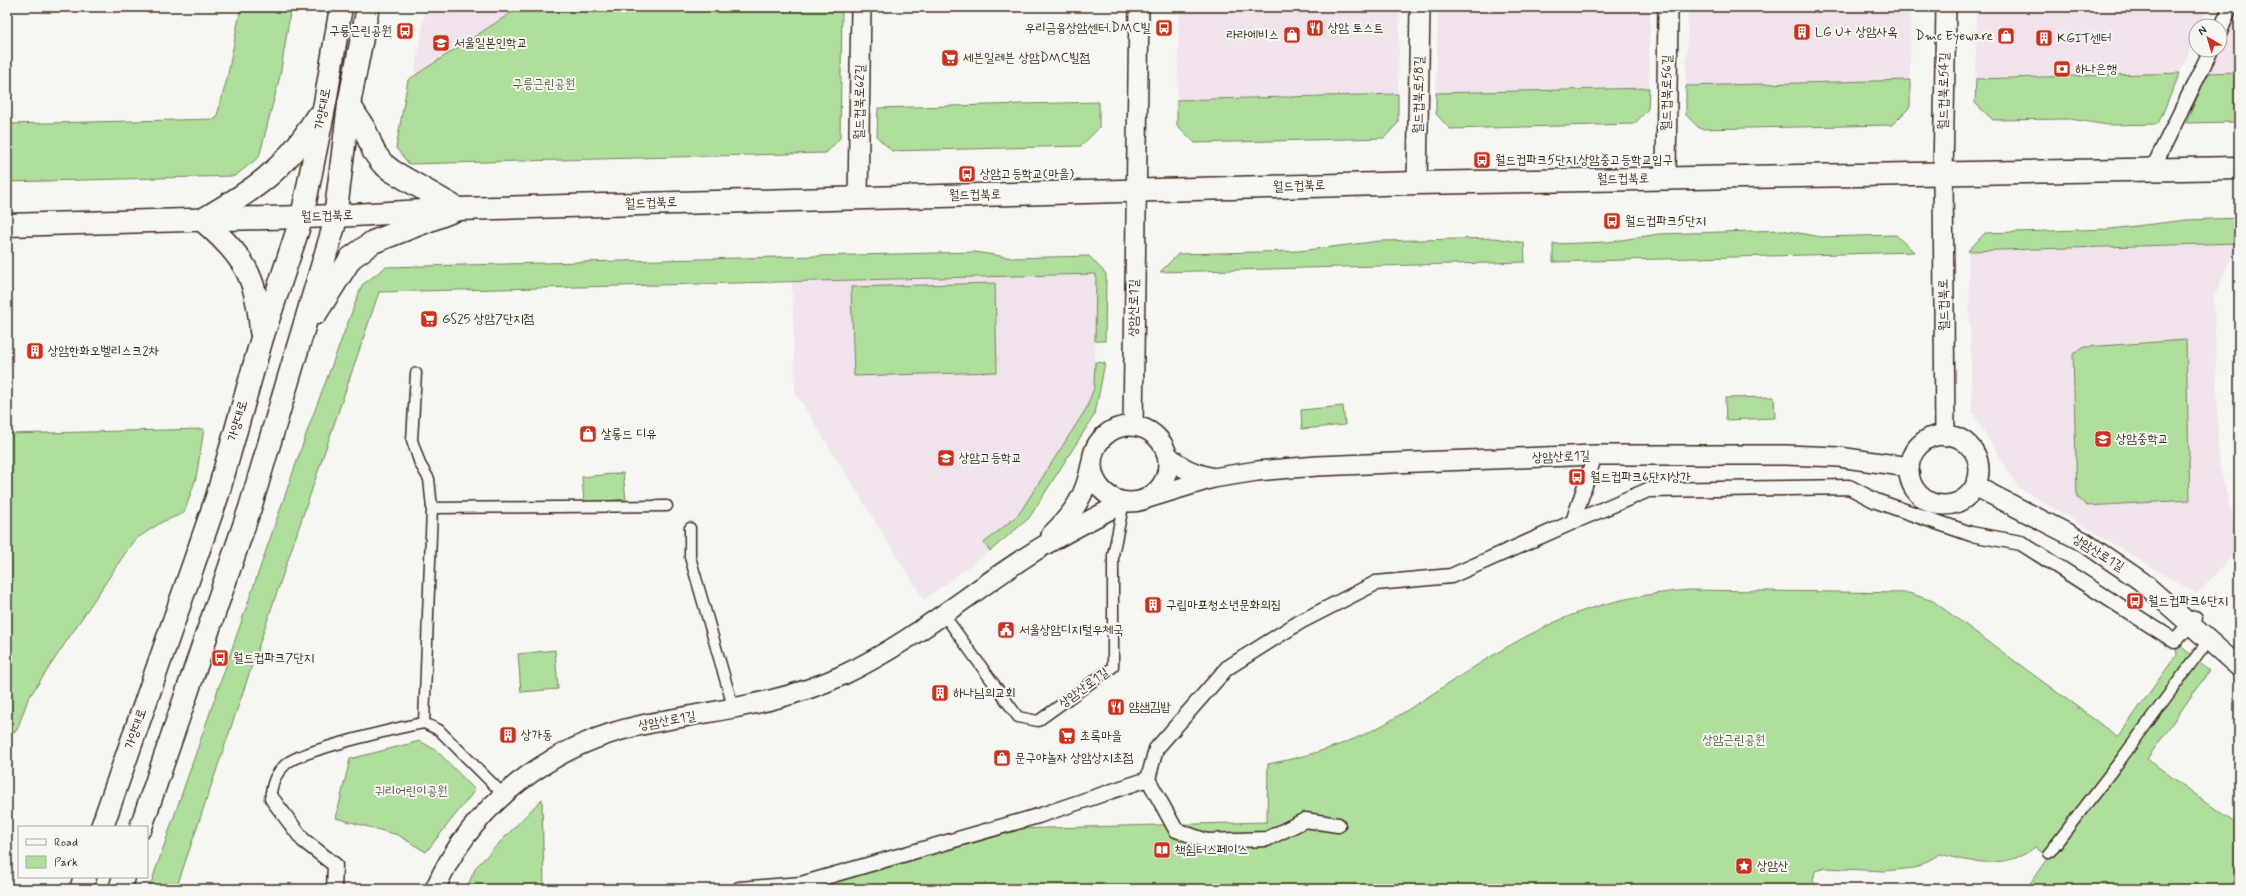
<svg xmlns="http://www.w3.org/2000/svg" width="2246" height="896" viewBox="0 0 2246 896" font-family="Mynerve,'Poor Story',sans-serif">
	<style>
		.built { fill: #f1e3eb }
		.green { fill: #b0de9d; stroke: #76845e }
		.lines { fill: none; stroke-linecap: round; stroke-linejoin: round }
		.service-casing { stroke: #3b2a1e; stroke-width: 13 }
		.pedestrian-casing { stroke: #3b2a1e; stroke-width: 17 }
		.minor-casing { stroke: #3b2a1e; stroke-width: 22 }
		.secondary-casing { stroke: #3b2a1e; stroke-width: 25 }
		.primary-casing { stroke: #3b2a1e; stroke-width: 25 }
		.service { stroke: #f6f6f2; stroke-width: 10 }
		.pedestrian { stroke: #f6f6f2; stroke-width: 14 }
		.minor { stroke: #f6f6f2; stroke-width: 19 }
		.secondary { stroke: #f6f6f2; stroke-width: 22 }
		.primary { stroke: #f6f6f2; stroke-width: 22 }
		.labels { text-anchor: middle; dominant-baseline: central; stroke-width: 4; stroke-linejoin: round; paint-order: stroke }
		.poi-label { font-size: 13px; fill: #3b2a1e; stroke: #f6f6f2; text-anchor: start }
		.park-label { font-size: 13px; fill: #58573e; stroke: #f6f6f2 }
		.street-label { font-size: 13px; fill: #3b2a1e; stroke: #f6f6f2 }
	</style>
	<rect width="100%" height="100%" fill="#f6f6f2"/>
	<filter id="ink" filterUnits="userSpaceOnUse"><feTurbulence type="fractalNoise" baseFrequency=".025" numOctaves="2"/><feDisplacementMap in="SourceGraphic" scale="8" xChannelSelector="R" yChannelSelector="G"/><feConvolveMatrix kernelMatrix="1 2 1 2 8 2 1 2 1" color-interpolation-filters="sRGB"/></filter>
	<g filter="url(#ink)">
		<g class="built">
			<path d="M 426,7 L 520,7 L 414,76 Z"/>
			<path d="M 1179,7 L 1400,7 L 1398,94 L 1177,100 Z"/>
			<path d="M 1438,7 L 1650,7 L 1649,88 L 1436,93 Z"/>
			<path d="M 1688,7 L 1911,7 L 1910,80 L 1686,86 Z"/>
			<path d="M 1976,7 L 2208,7 L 2200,26 L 2196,26 L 2196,36 L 2180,73 L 1976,79 Z"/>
			<path d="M 2236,7 L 2239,7 L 2239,72 L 2208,73 L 2217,50 L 2220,50 L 2220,44 Z"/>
			<path d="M 2238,243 L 2214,297 L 2219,465 L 2237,532 L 2235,553 L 2197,594 L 2018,487 L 1972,412 L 1968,251 Z"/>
			<path d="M 1096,274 L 1095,380 L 1092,395 L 1086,409 L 1019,514 L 984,543 L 990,551 L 924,600 L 795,392 L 792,282 Z"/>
		</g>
		<g class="green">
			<path d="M 241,7 L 291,7 L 280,76 L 259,157 L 235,176 L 7,182 L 7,124 L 216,119 L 227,79 Z"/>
			<path d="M 520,7 L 842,7 L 840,138 L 826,153 L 409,164 L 396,148 L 408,80 Z"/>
			<path d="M 2239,72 L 2239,122 L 2186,123 L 2208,73 Z"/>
			<path d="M 2180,73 L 2158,124 L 2108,125 L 2070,119 L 1993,120 L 1975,103 L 1976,79 Z"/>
			<path d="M 1910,80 L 1910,107 L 1892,125 L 1700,129 L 1686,115 L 1686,86 Z"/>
			<path d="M 1649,88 L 1648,109 L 1634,124 L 1450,129 L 1436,114 L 1436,93 Z"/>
			<path d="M 1398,94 L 1398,123 L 1384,138 L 1195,143 L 1177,125 L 1177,100 Z"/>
			<path d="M 1099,102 L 1099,128 L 1081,146 L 892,151 L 877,137 L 878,108 Z"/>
			<path d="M 2239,218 L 2239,243 L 1968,251 L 1985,233 L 2111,229 L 2186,220 Z"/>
			<path d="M 1782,230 L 1821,237 L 1896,235 L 1914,252 L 1553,262 L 1553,244 L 1608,242 L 1659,234 Z"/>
			<path d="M 1495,238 L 1524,243 L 1525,262 L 1160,272 L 1178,254 L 1299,251 L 1380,241 Z"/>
			<path d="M 975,252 L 1013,258 L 1089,256 L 1106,274 L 1105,341 L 1095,341 L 1096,274 L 379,292 L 176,889 L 149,889 L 309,426 L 362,285 L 386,267 Z"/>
			<path d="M 995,283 L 997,372 L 854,376 L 851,287 Z"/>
			<path d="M 2186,340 L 2190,500 L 2087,506 L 2077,497 L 2073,354 L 2085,347 Z"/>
			<path d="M 1095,362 L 1105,363 L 1095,414 L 1029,518 L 990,551 L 984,543 L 1019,514 L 1086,409 L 1094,388 Z"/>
			<path d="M 1774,397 L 1775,418 L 1726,420 L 1725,398 Z"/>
			<path d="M 1343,406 L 1345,425 L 1302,429 L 1301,410 Z"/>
			<path d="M 204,429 L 196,478 L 184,513 L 162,522 L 134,540 L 28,699 L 17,730 L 10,735 L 7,749 L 7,434 Z"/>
			<path d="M 623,473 L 626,499 L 584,503 L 582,477 Z"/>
			<path d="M 1690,590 L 1909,593 L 1933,601 L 2118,737 L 2177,654 L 2175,641 L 2209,671 L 2147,759 L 2239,826 L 2239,889 L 2021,889 C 2035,883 2039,869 2049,858 L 2035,847 C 2009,869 1970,863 1940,854 L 1915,868 L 1884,871 L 1826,868 L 1815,871 L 1813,881 L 1819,889 L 770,889 L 907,861 L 1013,829 L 1267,822 L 1268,764 C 1310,756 1353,743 1390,721 C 1441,690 1490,653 1545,627 C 1591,604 1639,594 1690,590 Z"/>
			<path d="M 555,650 L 558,689 L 521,692 L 518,654 Z"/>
			<path d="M 420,741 L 437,751 L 475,790 L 426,852 L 398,835 L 336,818 L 350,759 Z"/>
			<path d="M 542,799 L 544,889 L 466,889 L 476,867 Z"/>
		</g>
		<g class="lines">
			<defs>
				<g id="service">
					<path d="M 416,373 L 412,440 L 420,464 L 429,479 L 432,508 L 424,723"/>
					<path d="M 432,508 L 667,506"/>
					<path d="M 690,528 L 690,557 L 734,710"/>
					<path d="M 944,615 L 1018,717 L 1038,721 L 1113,667 L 1113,555 L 1124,502"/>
					<path d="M 270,799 C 272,784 274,775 286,764 C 299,751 401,727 424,723 L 439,730 L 503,794"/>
					<path d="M 2049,853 L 2122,758 L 2209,639"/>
				</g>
				<g id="pedestrian">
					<path d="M 2220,32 L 2230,7"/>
					<path d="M 2152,170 L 2211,50"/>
					<path d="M 1573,522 L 1648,490 L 1849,487 L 1876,501 L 1971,534 L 2021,543 L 2175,641 L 2195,618"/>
					<path d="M 273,800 L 303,840 L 335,865 L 334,889"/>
					<path d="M 1338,825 L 1305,820 L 1267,839 L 1207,841 L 1176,830 L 1148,779 L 1156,749 L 1227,668 L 1300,622 L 1376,583 L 1451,576 L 1573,522 L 1595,455"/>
					<path d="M 739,889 L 801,884 L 1038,816 L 1148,779"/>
				</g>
				<g id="minor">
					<path d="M 1666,178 L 1668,7"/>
					<path d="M 1417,183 L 1420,7"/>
					<path d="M 858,197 L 861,7"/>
					<path d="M 1133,426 L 1139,7"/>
					<circle cx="1130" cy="464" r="38"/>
					<circle cx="1944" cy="470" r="35"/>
					<path d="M 1945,436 L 1943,174 L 1946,7"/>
					<path d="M 1166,453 C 1180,469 1194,473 1213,478"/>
					<path d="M 1975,486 L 2084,542 L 2141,581 L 2239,667"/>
					<path d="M 1148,498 L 1213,478 L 1257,471 L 1317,466 L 1595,455 L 1785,455 L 1839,457 L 1909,467"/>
					<path d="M 1051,535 C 1074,512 1085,497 1091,465"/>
					<path d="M 435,889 C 472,804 552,744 642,725 C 711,710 777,706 843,675 C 913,642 970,592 1035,551 C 1064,533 1095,518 1124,502"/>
				</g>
				<path id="secondary" d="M 7,225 L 336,216 L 458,209 L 1417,183 L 2239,168"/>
				<g id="primary">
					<path d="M 349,104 L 365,130 L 374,152 L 382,163 L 392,171 L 458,209"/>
					<path d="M 316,313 L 351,258 L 373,242 L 458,209"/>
					<path d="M 261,331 C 257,276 243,255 202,220 C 252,191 286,170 316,118"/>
					<path d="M 102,827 L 217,497 L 262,338 L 302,217 L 325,103 L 341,7"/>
					<path d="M 141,827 L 250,508 L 334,226 L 349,104 L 368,7"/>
					<path d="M 81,889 L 85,877"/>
					<path d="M 120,889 L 124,877"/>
				</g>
			</defs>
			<use href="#service" class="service-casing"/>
			<use href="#pedestrian" class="pedestrian-casing"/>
			<use href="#minor" class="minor-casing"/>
			<use href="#secondary" class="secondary-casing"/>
			<use href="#primary" class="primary-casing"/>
			<use href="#service" class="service"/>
			<use href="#pedestrian" class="pedestrian"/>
			<use href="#minor" class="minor"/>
			<use href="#secondary" class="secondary"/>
			<use href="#primary" class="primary"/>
		</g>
	</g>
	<defs>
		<symbol id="bus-square" viewBox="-11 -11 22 22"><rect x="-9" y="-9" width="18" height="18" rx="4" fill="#c8321e" stroke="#f6f6f2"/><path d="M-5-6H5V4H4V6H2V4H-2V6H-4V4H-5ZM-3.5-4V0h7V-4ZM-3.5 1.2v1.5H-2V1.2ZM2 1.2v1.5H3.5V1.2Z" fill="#fff"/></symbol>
		<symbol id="restaurant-square" viewBox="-11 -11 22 22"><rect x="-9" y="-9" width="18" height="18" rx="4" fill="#c8321e" stroke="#f6f6f2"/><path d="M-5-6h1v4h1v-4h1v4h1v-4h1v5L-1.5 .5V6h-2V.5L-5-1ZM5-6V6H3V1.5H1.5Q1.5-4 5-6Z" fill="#fff"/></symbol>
		<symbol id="building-square" viewBox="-11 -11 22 22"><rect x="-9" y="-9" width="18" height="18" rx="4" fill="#c8321e" stroke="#f6f6f2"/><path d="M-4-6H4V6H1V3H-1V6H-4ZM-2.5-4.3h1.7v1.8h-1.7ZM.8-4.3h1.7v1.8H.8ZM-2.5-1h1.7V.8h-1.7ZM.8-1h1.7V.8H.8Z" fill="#fff"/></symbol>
		<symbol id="shop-square" viewBox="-11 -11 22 22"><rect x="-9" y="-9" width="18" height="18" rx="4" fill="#c8321e" stroke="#f6f6f2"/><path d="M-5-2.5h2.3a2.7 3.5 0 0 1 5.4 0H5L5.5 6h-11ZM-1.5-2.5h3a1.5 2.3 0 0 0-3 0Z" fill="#fff"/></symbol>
		<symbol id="school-square" viewBox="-11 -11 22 22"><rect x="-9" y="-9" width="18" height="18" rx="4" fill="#c8321e" stroke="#f6f6f2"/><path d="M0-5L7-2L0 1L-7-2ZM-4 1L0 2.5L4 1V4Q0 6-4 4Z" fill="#fff"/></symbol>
		<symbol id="supermarket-square" viewBox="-11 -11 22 22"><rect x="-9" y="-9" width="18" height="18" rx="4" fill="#c8321e" stroke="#f6f6f2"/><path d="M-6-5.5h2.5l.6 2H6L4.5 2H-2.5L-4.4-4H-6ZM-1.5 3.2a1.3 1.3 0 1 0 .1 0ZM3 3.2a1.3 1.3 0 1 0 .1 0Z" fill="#fff"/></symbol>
		<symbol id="bank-square" viewBox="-11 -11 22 22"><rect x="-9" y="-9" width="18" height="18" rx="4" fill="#c8321e" stroke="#f6f6f2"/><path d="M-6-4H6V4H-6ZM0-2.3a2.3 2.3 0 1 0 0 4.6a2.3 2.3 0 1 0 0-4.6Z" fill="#fff"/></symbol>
		<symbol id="civic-square" viewBox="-11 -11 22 22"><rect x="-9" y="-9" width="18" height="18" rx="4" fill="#c8321e" stroke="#f6f6f2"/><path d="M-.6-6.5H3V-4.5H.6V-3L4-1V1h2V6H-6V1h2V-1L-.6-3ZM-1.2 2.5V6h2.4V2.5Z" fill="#fff"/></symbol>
		<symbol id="library-square" viewBox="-11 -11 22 22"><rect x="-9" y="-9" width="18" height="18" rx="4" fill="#c8321e" stroke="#f6f6f2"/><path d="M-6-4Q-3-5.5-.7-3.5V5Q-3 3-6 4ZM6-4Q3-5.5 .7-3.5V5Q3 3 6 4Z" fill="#fff"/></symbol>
		<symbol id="sight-square" viewBox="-11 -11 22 22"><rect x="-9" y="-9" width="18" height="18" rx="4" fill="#c8321e" stroke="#f6f6f2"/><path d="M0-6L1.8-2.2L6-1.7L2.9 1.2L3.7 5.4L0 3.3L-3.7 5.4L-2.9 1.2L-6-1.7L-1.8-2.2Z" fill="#fff"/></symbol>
	</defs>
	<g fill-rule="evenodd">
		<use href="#bus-square" x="1154" y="18" width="20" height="20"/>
		<use href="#restaurant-square" x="1305" y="18" width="20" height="20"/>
		<use href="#bus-square" x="395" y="21" width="20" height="20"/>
		<use href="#building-square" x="1792" y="22" width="20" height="20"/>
		<use href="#shop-square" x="1282" y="25" width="20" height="20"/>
		<use href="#shop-square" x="1996" y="26" width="20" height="20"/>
		<use href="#building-square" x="2034" y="28" width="20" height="20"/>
		<use href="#school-square" x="431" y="33" width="20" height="20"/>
		<use href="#supermarket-square" x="940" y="48" width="20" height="20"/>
		<use href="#bank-square" x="2052" y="59" width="20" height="20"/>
		<use href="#bus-square" x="1472" y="150" width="20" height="20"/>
		<use href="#bus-square" x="957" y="164" width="20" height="20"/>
		<use href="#bus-square" x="1602" y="211" width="20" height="20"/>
		<use href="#supermarket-square" x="419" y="309" width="20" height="20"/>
		<use href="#building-square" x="25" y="341" width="20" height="20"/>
		<use href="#shop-square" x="578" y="424" width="20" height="20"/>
		<use href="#school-square" x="2093" y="429" width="20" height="20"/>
		<use href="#school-square" x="936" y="448" width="20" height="20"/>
		<use href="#bus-square" x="1567" y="467" width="20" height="20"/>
		<use href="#bus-square" x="2125" y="591" width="20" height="20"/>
		<use href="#building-square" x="1143" y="595" width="20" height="20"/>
		<use href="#civic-square" x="996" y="620" width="20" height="20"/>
		<use href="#bus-square" x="210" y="648" width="20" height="20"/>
		<use href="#building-square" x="930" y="683" width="20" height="20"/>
		<use href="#restaurant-square" x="1106" y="697" width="20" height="20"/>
		<use href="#building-square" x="498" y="725" width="20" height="20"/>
		<use href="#supermarket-square" x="1057" y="726" width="20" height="20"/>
		<use href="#shop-square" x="992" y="748" width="20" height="20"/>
		<use href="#library-square" x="1152" y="840" width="20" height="20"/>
		<use href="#sight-square" x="1734" y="856" width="20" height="20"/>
	</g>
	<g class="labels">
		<g class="poi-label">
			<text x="1151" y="28" text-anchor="end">우리금융상암센터.DMC빌</text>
			<text x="1328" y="28">상암 토스트</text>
			<text x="392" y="31" text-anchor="end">구룡근린공원</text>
			<text x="1815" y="32">LG U+ 상암사옥</text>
			<text x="1279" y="35" text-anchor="end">라라에비스</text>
			<text x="1993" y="36" text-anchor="end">Dmc Eyeware</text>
			<text x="2057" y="38">KGIT센터</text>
			<text x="454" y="43">서울일본인학교</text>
			<text x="963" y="58">세븐일레븐 상암DMC빌점</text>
			<text x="2075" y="69">하나은행</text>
			<text x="1495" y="160">월드컵파크5단지.상암중고등학교입구</text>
			<text x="980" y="174">상암고등학교(마을)</text>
			<text x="1625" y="221">월드컵파크5단지</text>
			<text x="442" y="319">GS25 상암7단지점</text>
			<text x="48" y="351">상암한화오벨리스크2차</text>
			<text x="601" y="434">살롱드 디유</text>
			<text x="2116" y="439">상암중학교</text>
			<text x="959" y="458">상암고등학교</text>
			<text x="1590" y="477">월드컵파크6단지상가</text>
			<text x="2148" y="601">월드컵파크6단지</text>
			<text x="1166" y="605">구립마포청소년문화의집</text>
			<text x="1019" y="630">서울상암디지털우체국</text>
			<text x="233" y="658">월드컵파크7단지</text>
			<text x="953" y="693">하나님의교회</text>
			<text x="1129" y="707">얌샘김밥</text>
			<text x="521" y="735">상가동</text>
			<text x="1080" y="736">초록마을</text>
			<text x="1015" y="758">문구야놀자 상암상지초점</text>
			<text x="1175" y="850">책쉼터스페이스</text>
			<text x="1757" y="866">상암산</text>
		</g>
		<g class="park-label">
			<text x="544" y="84">구릉근린공원</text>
			<text x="1734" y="740">상암근린공원</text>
			<text x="411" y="791">귀리어린이공원</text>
		</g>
		<g class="street-label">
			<text transform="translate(1944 91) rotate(-89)">월드컵북로54길</text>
			<text transform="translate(1667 93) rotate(-89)">월드컵북로56길</text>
			<text transform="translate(1419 95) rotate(-89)">월드컵북로58길</text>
			<text transform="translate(860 102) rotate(-89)">월드컵북로62길</text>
			<text transform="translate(323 109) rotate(-80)">가양대로</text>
			<text transform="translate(1623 179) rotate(-1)">월드컵북로</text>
			<text transform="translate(1299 186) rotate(-2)">월드컵북로</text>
			<text transform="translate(975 195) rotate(-1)">월드컵북로</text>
			<text transform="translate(651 203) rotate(-2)">월드컵북로</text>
			<text transform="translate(327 216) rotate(-2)">월드컵북로</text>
			<text transform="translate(1944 305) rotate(-91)">월드컵북로</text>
			<text transform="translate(1134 308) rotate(-89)">상암산로1길</text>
			<text transform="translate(238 421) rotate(-74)">가양대로</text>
			<text transform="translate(1561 457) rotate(-2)">상암산로1길</text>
			<text transform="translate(2098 553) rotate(32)">상암산로1길</text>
			<text transform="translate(1084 688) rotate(-36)">상암산로1길</text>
			<text transform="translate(667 721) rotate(-10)">상암산로1길</text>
			<text transform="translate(136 729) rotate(-71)">가양대로</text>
		</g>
	</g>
	<rect width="2246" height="896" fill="none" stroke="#f6f6f2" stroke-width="24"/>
	<rect x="12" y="12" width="2222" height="872" fill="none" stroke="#3b2a1e" stroke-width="1.5" filter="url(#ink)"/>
	<rect x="18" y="826" width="130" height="52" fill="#f6f6f2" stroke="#aba49d"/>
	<rect x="26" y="839" width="20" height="6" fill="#f6f6f2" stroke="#aba49d"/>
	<text x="54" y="846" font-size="12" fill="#3b2a1e">Road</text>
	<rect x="26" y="856" width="20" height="12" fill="#b0de9d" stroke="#aba49d"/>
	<text x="54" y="866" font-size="12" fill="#3b2a1e">Park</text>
	<g transform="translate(2208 38) rotate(322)"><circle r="19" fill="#f6f6f2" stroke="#aba49d"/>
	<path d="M0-3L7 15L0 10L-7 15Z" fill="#c8321e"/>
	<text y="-6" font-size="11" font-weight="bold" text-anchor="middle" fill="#3b2a1e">N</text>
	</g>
</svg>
